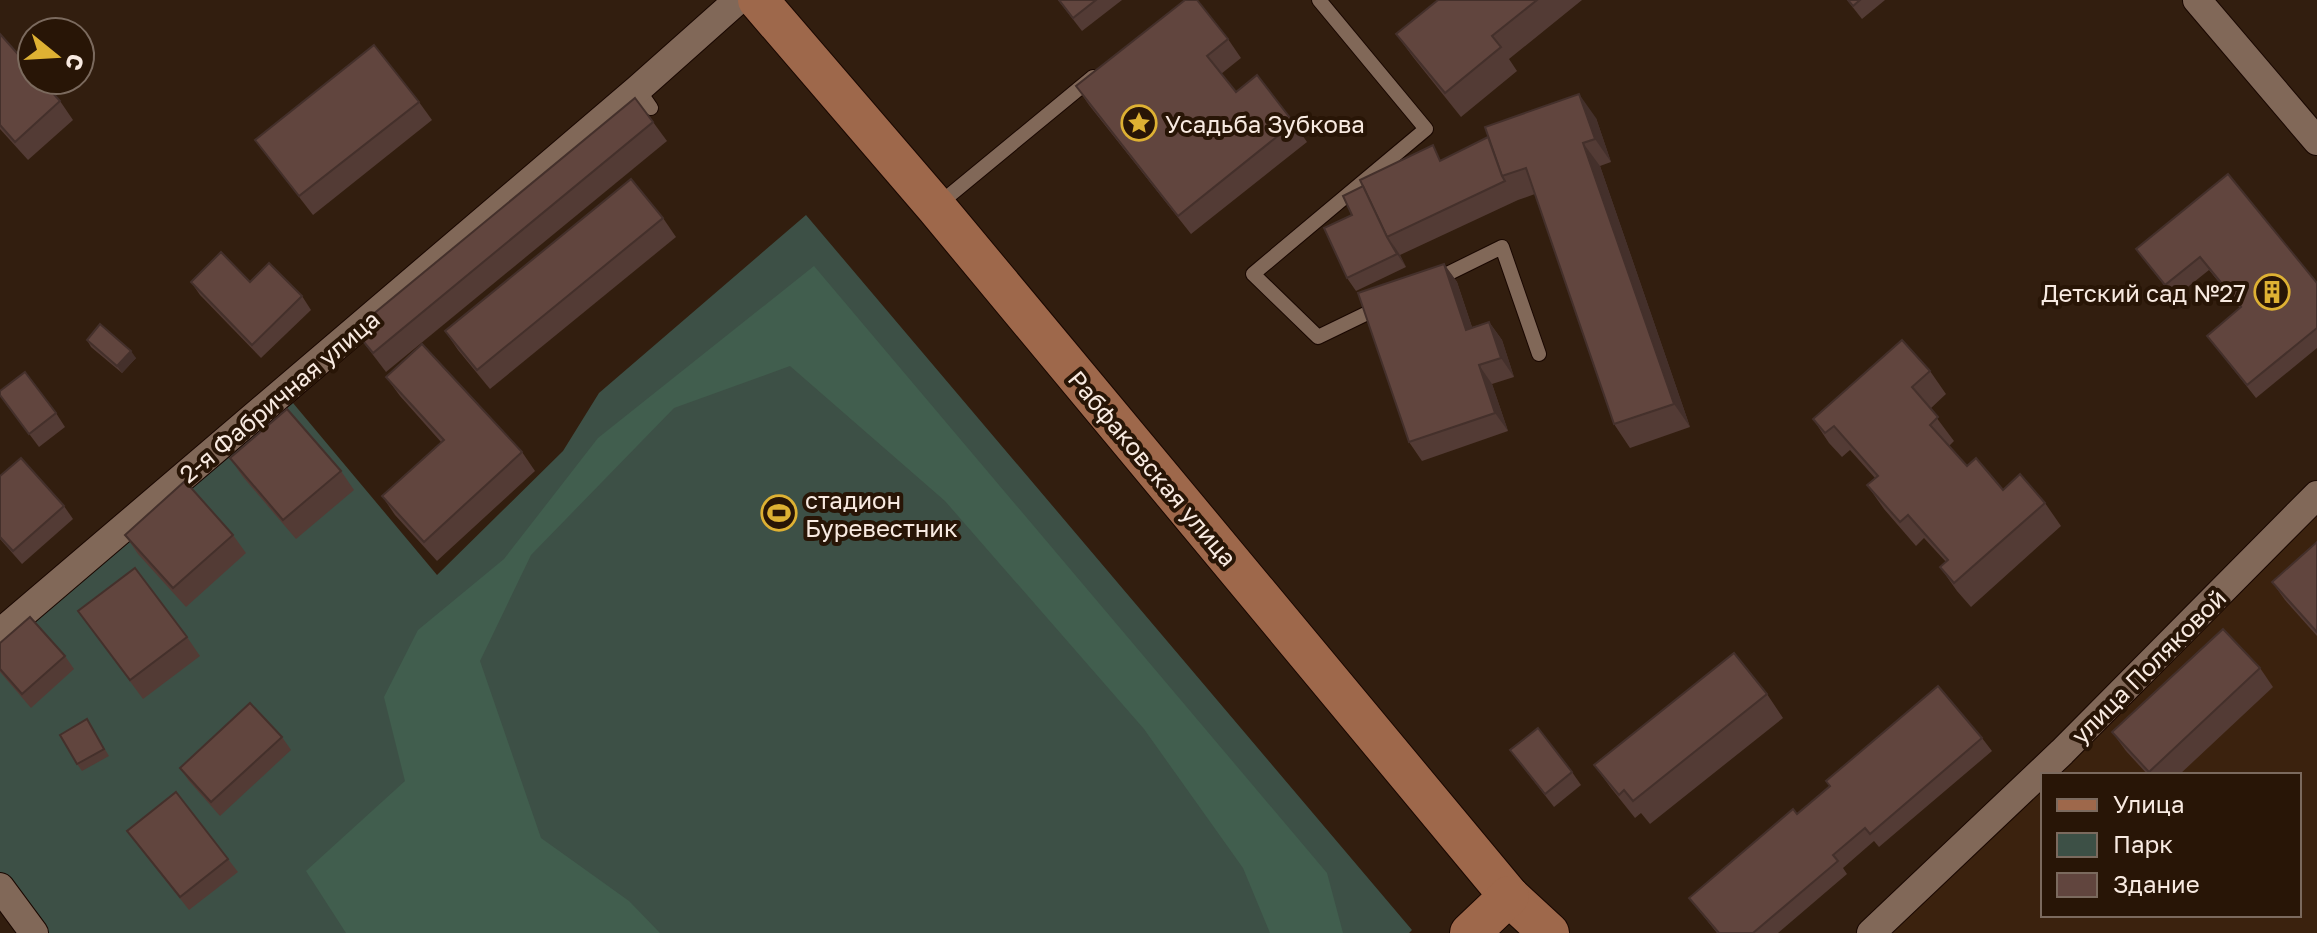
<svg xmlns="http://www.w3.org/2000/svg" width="2317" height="933" viewBox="0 0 2317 933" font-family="'Golos Text',sans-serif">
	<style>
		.built { fill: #3b220e }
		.green { fill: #3d5046 }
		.forest { fill: #415e4e }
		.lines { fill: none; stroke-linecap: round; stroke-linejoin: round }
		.lane-casing { stroke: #190700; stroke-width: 16 }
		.street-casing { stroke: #190700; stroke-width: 30 }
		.secondary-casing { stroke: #190700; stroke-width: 42 }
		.lane { stroke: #816858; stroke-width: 14 }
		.street { stroke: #816858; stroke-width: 28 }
		.secondary { stroke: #9e684b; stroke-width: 40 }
		.wall { fill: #533b35 }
		.shaded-wall { fill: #44302b }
		.building { fill: #61453e; stroke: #44302b; stroke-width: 2 }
		.labels { text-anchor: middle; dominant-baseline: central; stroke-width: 8; stroke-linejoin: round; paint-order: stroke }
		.poi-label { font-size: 24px; fill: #f8eae1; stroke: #281506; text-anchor: start }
		.street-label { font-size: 24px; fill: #f8eae1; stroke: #281506 }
	</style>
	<rect width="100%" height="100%" fill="#321e0f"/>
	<path class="built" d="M 2317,506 L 2317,933 L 1888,933 L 2043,786 L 2043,915 L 2299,915 L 2299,775 L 2055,775 Z"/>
	<path class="green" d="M 806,215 L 1412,930 L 1409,933 L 39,933 L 0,882 L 0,644 L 293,403 L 437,575 L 563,451 L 599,393 Z"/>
	<path class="forest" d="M 814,266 L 1327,873 L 1343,933 L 1270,933 L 1243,868 L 1144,729 L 945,501 L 790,366 L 674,408 L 531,555 L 480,661 L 541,838 L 629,901 L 660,933 L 346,933 L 306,871 L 405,781 L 384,697 L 418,630 L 504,559 L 598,438 Z"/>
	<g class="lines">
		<defs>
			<g id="lane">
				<path d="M 1319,0 L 1426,129 L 1253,274 L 1318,337 L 1382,306"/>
				<path d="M 638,89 L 651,108"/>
				<path d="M 939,204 L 1093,77"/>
				<path d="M 1433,281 L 1502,247 L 1539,354"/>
			</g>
			<g id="street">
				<path d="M 2197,0 L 2317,141"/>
				<path d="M 0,633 L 638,89 L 738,0"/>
				<path d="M 0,887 L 34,933"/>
				<path d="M 1871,933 L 2062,752 L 2317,495"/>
			</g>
			<g id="secondary">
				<path d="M 758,0 L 936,207 L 1509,896 L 1549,933"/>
				<path d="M 1470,933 L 1509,896"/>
			</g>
		</defs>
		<use href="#lane" class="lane-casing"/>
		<use href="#street" class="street-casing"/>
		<use href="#secondary" class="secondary-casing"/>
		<use href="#lane" class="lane"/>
		<use href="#street" class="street"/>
		<use href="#secondary" class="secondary"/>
	</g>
	<g class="wall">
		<path d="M 1058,0 L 1122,0 L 1082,31 Z"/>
		<path d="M 1438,0 L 1582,0 L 1509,59 L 1517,71 L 1461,117 L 1413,57 L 1396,34 Z"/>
		<path d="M 1847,0 L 1885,0 L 1862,19 Z"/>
		<path d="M 0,34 L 60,101 L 73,120 L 28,160 L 0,129 Z"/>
		<path d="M 1228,39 L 1241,58 L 1221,74 L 1236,92 L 1294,123 L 1307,142 L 1191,234 L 1089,105 L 1076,86 Z"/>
		<path d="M 419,102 L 432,120 L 313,215 L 255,140 Z"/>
		<path d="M 1596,118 L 1611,162 L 1600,166 L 1690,427 L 1630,448 L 1614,424 L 1535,194 L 1518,200 L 1400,255 L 1406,267 L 1356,291 L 1347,278 L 1352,215 L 1363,186 L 1443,160 Z"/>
		<path d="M 653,122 L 667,141 L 386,372 L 354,330 Z"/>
		<path d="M 2228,174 L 2317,283 L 2317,348 L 2256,398 L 2207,336 L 2240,308 L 2209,270 L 2174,298 L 2136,249 Z"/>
		<path d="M 663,218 L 676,237 L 490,389 L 458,350 L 445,331 Z"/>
		<path d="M 1444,264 L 1457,282 L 1472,327 L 1489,322 L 1502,340 L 1514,377 L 1492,384 L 1508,431 L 1422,461 L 1409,442 Z"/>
		<path d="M 191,282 L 250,282 L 302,296 L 311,310 L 261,358 L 200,295 Z"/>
		<path d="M 87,340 L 136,358 L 122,373 L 91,347 Z"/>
		<path d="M 1930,371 L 1946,394 L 1930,409 L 1954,441 L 1949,446 L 1967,466 L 2003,490 L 2045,503 L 2061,526 L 1971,607 L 1957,591 L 1940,567 L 1946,562 L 1924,538 L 1916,546 L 1884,509 L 1867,485 L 1875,478 L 1850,450 L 1842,457 L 1829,443 L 1813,419 Z"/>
		<path d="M 386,377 L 522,452 L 535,471 L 437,561 L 395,515 L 382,496 L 441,442 L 400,396 Z"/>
		<path d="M 0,395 L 56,413 L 65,427 L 39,447 Z"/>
		<path d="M 230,458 L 341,471 L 354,490 L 296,539 L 243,477 Z"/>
		<path d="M 0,476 L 64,506 L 73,519 L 22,564 L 0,539 Z"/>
		<path d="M 125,535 L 233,535 L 246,553 L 186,607 L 138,554 Z"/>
		<path d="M 2317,542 L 2317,636 L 2285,600 L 2272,582 Z"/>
		<path d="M 78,611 L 187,637 L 200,656 L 143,699 Z"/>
		<path d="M 0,643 L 65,656 L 74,669 L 31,708 L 0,672 Z"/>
		<path d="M 2260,668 L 2273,687 L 2179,775 L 2148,775 L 2126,751 L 2112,732 Z"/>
		<path d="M 1767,694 L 1783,718 L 1650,824 L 1641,813 L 1635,818 L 1611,788 L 1594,765 Z"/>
		<path d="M 91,726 L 109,756 L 82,771 L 77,764 Z"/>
		<path d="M 282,737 L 291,750 L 220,816 L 189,781 L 180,768 Z"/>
		<path d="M 1982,738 L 1992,751 L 1879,847 L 1874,841 L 1843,868 L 1847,874 L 1778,933 L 1717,933 L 1689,898 L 1797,814 Z"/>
		<path d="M 1510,750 L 1572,772 L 1581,785 L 1554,807 Z"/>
		<path d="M 127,831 L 228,859 L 238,872 L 189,910 Z"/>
	</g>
	<g class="shaded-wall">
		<path d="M 1579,94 L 1596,118 L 1611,162 L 1595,139 Z"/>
		<path d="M 1583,143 L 1600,166 L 1690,427 L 1674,404 Z"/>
		<path d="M 1392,243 L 1400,255 L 1406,267 L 1397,254 Z"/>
		<path d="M 1444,264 L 1457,282 L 1479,348 L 1466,330 Z"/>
		<path d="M 1489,322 L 1502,340 L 1514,377 L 1501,358 Z"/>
		<path d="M 131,351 L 136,358 L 122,373 L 117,366 Z"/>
		<path d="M 1479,365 L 1492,384 L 1508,431 L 1495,413 Z"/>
	</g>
	<g class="building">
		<path d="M 1059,0 L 1096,0 L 1073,18 Z"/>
		<path d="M 1185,0 L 1197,0 L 1228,39 L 1207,56 L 1236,92 L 1257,75 L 1294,123 L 1178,216 L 1076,86 Z"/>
		<path d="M 1438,0 L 1537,0 L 1492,36 L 1501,47 L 1445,93 L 1396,34 Z"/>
		<path d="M 1848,0 L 1860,0 L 1853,6 Z"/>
		<path d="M 0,34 L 32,70 L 32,80 L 41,80 L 60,101 L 15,142 L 0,125 Z"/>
		<path d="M 374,45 L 419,102 L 299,196 L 255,140 Z"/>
		<path d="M 1579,94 L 1595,139 L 1583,143 L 1674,404 L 1614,424 L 1526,168 L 1502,176 L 1485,127 Z"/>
		<path d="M 635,98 L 653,122 L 373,353 L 354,330 Z"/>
		<path d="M 1488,137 L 1502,176 L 1505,181 L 1387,237 L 1360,180 L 1433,145 L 1440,161 Z"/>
		<path d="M 2228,174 L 2317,283 L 2317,328 L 2247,385 L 2207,336 L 2241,307 L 2200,257 L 2165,285 L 2136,249 Z"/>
		<path d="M 631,179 L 663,218 L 477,370 L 445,331 Z"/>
		<path d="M 1363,186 L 1387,237 L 1397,254 L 1347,278 L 1324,228 L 1352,215 L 1343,196 Z"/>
		<path d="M 221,252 L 250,282 L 269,263 L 302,296 L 252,345 L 191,282 Z"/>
		<path d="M 1444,264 L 1466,330 L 1489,322 L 1501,358 L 1479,365 L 1495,413 L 1409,442 L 1358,293 Z"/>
		<path d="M 100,324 L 131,351 L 117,366 L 87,340 Z"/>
		<path d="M 1902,340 L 1930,371 L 1912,387 L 1938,417 L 1930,425 L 1967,466 L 1976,458 L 2003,490 L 2020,474 L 2045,503 L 1954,583 L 1940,567 L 1948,560 L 1908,515 L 1900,522 L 1867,485 L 1878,476 L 1834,426 L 1825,433 L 1813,419 Z"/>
		<path d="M 422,344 L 522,452 L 424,542 L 382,496 L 444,440 L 386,377 Z"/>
		<path d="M 25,372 L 56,413 L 29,434 L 0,395 L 0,391 Z"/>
		<path d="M 287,409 L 341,471 L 283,520 L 230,458 Z"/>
		<path d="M 21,458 L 64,506 L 13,551 L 0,537 L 0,476 Z"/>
		<path d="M 185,481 L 233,535 L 173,588 L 125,535 Z"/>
		<path d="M 2317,542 L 2317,632 L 2272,582 Z"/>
		<path d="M 135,568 L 187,637 L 130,680 L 78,611 Z"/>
		<path d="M 30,617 L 65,656 L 22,694 L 0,669 L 0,643 Z"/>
		<path d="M 2223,629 L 2260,668 L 2149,772 L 2112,732 Z"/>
		<path d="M 1734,653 L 1767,694 L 1633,801 L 1624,790 L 1619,795 L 1594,765 Z"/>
		<path d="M 1938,686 L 1982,738 L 1870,834 L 1865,828 L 1833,855 L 1838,861 L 1753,933 L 1719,933 L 1689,898 L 1793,809 L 1797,814 L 1830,786 L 1826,781 Z"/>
		<path d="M 250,703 L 282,737 L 211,802 L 180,768 Z"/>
		<path d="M 87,719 L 104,749 L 77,764 L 60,735 Z"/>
		<path d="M 1538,728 L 1572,772 L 1545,794 L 1510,750 Z"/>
		<path d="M 176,792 L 228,859 L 180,897 L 127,831 Z"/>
	</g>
	<defs>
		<symbol id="sight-ring" viewBox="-11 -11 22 22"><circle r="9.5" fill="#281506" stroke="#deb133" stroke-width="1.5"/><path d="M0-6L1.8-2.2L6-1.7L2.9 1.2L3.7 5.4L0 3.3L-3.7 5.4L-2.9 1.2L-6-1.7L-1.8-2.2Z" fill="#deb133"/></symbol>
		<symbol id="building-ring" viewBox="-11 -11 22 22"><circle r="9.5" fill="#281506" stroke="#deb133" stroke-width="1.5"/><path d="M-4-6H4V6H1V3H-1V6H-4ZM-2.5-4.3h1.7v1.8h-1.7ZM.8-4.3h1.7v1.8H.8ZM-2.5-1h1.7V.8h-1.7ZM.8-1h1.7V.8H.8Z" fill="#deb133"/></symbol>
		<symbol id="stadium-ring" viewBox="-11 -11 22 22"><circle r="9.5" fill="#281506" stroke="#deb133" stroke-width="1.5"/><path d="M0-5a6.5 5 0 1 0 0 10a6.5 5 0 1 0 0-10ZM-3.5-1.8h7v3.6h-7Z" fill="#deb133"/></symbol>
	</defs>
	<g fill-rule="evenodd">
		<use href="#sight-ring" x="1119" y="103" width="40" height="40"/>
		<use href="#building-ring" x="2252" y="272" width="40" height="40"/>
		<use href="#stadium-ring" x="759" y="493" width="40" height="40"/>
	</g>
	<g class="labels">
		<g class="poi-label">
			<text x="1165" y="123">Усадьба Зубкова</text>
			<text x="2246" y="292" text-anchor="end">Детский сад №27</text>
			<text x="805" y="499">стадион<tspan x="805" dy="28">Буревестник</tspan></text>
		</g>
		<g class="street-label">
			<text transform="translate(279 396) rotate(-40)">2-я Фабричная улица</text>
			<text transform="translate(1153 468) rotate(50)">Рабфаковская улица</text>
			<text transform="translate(2148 666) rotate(-45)">улица Поляковой</text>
		</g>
	</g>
	<rect x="2041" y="773" width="260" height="144" fill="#281506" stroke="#7b6a5e" stroke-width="2"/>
	<rect x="2057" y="799" width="40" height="12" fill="#9e684b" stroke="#7b6a5e" stroke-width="2"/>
	<text x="2113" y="813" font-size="24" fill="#f8eae1">Улица</text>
	<rect x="2057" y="833" width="40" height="24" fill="#3d5046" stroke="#7b6a5e" stroke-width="2"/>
	<text x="2113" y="853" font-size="24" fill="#f8eae1">Парк</text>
	<rect x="2057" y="873" width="40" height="24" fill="#61453e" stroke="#7b6a5e" stroke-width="2"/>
	<text x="2113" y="893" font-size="24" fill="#f8eae1">Здание</text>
	<g transform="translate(56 56) rotate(108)"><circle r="38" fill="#281506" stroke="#7b6a5e" stroke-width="2"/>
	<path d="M0-6L14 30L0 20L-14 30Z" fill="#deb133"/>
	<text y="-12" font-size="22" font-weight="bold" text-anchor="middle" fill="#f8eae1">С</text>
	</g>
</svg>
